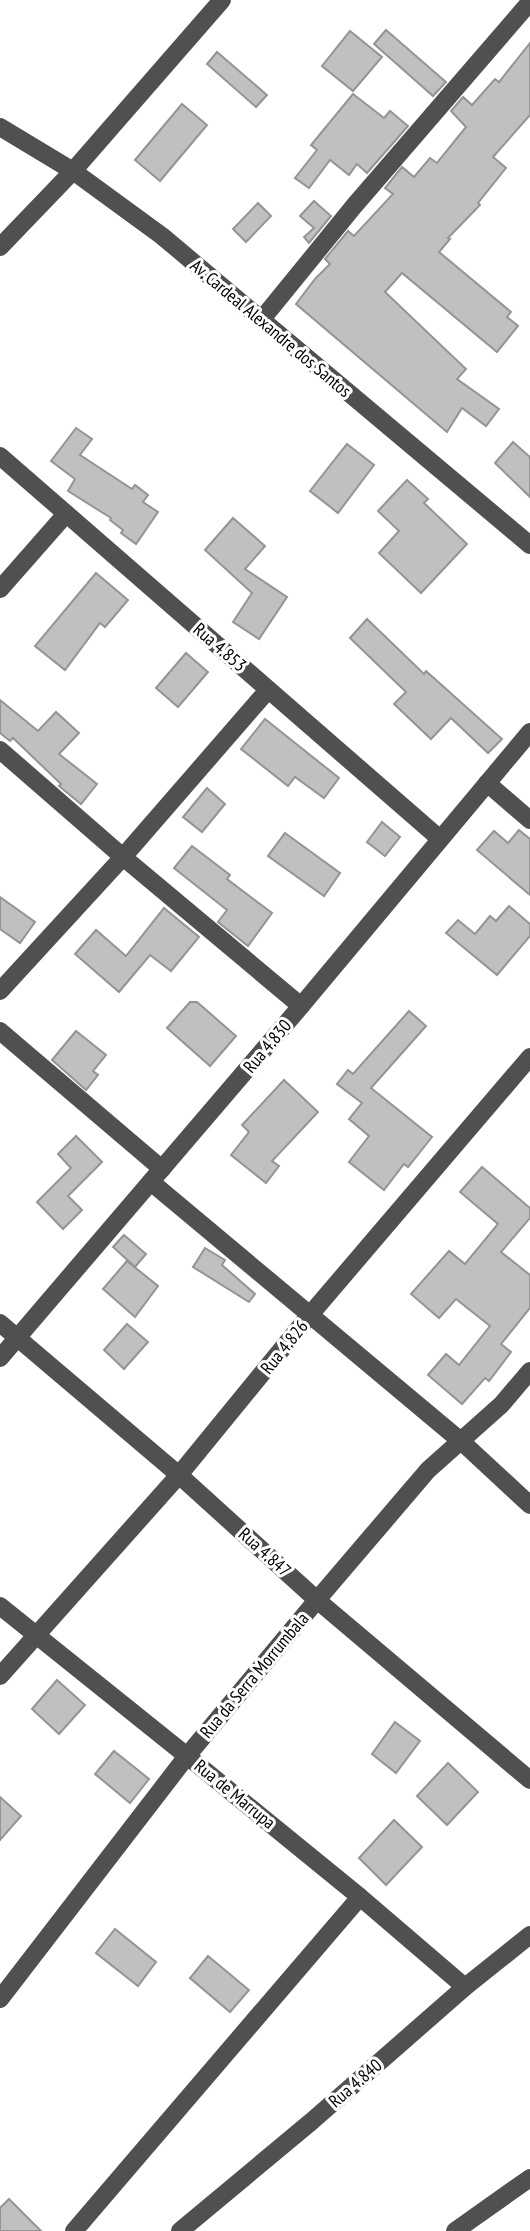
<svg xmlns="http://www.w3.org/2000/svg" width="530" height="2231" viewBox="0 0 530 2231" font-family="'PT Sans Narrow',sans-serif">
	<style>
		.building { fill: #c0c0c0; stroke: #949494; stroke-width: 2 }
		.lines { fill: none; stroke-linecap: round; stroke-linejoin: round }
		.minor { stroke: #505050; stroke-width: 18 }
		.labels { text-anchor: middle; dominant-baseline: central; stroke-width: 6; stroke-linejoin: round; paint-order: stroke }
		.street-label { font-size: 18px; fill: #000; stroke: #fff }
	</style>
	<rect width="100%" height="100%" fill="#fff"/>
	<g class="building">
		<path d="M 386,30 L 446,82 L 433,96 L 374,44 Z"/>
		<path d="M 350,31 L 382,57 L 353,91 L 322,66 Z"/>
		<path d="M 530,43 L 530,115 L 493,157 L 506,168 L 478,203 L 480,205 L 448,238 L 450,239 L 439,252 L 511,312 L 507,317 L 518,326 L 497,352 L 402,273 L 385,292 L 466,369 L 457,379 L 499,409 L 486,426 L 462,408 L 447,432 L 296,304 L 315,279 L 330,264 L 325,259 L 348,231 L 354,236 L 393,194 L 385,188 L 402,167 L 414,177 L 430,158 L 437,163 L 466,127 L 451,111 L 463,97 L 472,105 L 495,79 L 499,82 Z"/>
		<path d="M 217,52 L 267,95 L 256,107 L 207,64 Z"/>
		<path d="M 353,94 L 384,118 L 390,111 L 408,126 L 367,173 L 357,164 L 349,175 L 330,160 L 309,188 L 295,178 L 317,150 L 311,145 Z"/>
		<path d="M 182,104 L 207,125 L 160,181 L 135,160 Z"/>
		<path d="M 314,201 L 331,216 L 309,243 L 304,237 L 314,228 L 300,216 Z"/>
		<path d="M 258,203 L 271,216 L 246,242 L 233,229 Z"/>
		<path d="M 76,428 L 92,439 L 80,455 L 132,489 L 135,485 L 148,495 L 143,502 L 158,512 L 136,544 L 121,533 L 123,530 L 110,520 L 111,518 L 68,491 L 75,479 L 51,461 Z"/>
		<path d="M 513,442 L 530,457 L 530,497 L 495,463 Z"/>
		<path d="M 347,444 L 374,465 L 338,513 L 310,491 Z"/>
		<path d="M 407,480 L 428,499 L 424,503 L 467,544 L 421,593 L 379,553 L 399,531 L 378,511 Z"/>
		<path d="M 233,518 L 265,546 L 245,569 L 287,597 L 259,639 L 233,622 L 252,593 L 205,550 Z"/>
		<path d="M 96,573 L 128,600 L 105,627 L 100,623 L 65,670 L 35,646 Z"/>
		<path d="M 367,619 L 424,674 L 426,671 L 502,739 L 488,753 L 451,718 L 431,739 L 394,704 L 406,692 L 350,638 Z"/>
		<path d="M 186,653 L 208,672 L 178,707 L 156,688 Z"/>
		<path d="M 0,700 L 38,731 L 56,712 L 79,733 L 59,754 L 97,784 L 81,804 L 59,786 L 61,784 L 13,738 L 10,741 L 0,733 Z"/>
		<path d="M 265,719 L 339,778 L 324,798 L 295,777 L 288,786 L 241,749 Z"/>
		<path d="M 207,788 L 225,804 L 202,832 L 183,817 Z"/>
		<path d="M 382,822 L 400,837 L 385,856 L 367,842 Z"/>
		<path d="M 519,830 L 530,839 L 530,895 L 477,850 L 494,831 L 508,843 Z"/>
		<path d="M 285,833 L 340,873 L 324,896 L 268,856 Z"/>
		<path d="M 192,846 L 230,875 L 227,879 L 272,913 L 248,946 L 218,922 L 227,910 L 174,868 Z"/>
		<path d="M 0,897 L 35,922 L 20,943 L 0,929 Z"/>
		<path d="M 509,906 L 530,924 L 530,936 L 497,975 L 446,933 L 458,920 L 475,934 L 490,916 L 496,921 Z"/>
		<path d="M 164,908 L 199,937 L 171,971 L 150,955 L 119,992 L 75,954 L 96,930 L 126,956 Z"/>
		<path d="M 190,1002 L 197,1002 L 236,1036 L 210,1066 L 167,1028 Z"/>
		<path d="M 409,1011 L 426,1026 L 371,1088 L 432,1137 L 408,1167 L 404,1164 L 384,1190 L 349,1162 L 369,1136 L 349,1119 L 362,1103 L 337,1084 L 348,1070 L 353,1074 Z"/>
		<path d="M 76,1031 L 106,1055 L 93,1071 L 98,1075 L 86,1090 L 52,1060 Z"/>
		<path d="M 284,1080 L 318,1112 L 272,1161 L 279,1166 L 266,1183 L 231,1155 L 249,1132 L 242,1125 Z"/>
		<path d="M 76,1136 L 102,1162 L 68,1196 L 82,1210 L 63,1229 L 37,1202 L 71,1168 L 58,1154 Z"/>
		<path d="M 482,1167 L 530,1208 L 530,1218 L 501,1252 L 530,1275 L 530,1308 L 501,1344 L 511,1352 L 489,1381 L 485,1378 L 462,1404 L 428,1375 L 446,1354 L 459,1365 L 490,1326 L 456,1299 L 439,1318 L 411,1294 L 449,1251 L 465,1264 L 498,1224 L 460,1192 Z"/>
		<path d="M 124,1235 L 146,1254 L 135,1267 L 113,1247 Z"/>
		<path d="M 205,1248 L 225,1260 L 222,1265 L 255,1294 L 249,1302 L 193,1267 Z"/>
		<path d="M 127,1261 L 158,1286 L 135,1317 L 103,1289 Z"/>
		<path d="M 127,1324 L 148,1342 L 124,1369 L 104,1350 Z"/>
		<path d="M 57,1680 L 85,1705 L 59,1734 L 32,1709 Z"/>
		<path d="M 395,1722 L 420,1741 L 396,1773 L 372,1754 Z"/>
		<path d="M 114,1751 L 149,1779 L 130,1803 L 95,1774 Z"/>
		<path d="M 448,1763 L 478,1792 L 447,1825 L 417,1796 Z"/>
		<path d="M 0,1797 L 21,1816 L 0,1840 Z"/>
		<path d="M 394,1820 L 422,1847 L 386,1885 L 359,1858 Z"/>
		<path d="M 115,1929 L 156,1962 L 138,1986 L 96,1953 Z"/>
		<path d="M 208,1956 L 249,1990 L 230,2012 L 190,1978 Z"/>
		<path d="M 9,2199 L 41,2231 L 0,2231 L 0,2208 Z"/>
	</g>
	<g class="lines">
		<g class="minor">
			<path d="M 0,127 L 73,171 L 162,236 L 530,545"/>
			<path d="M 0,247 L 73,171 L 222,0"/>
			<path d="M 262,319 L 354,206 L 530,2"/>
			<path d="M 0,456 L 439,838"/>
			<path d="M 0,589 L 66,514"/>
			<path d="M 0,750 L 123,857 L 301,1006"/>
			<path d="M 487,783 L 530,820"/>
			<path d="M 0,991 L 123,857 L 268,690"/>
			<path d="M 0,1031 L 162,1169"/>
			<path d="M 151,1182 L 462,1442 L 530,1505"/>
			<path d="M 0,1323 L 179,1475 L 317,1600 L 530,1780"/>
			<path d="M 0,1358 L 301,1006 L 530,732"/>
			<path d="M 0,1606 L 187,1756 L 360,1897 L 465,1987"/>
			<path d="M 0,1676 L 179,1475 L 309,1316 L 530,1057"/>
			<path d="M 0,1999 L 187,1756 L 317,1600 L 428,1470 L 501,1405 L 530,1371"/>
			<path d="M 74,2231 L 360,1897"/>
			<path d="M 180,2231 L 312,2121 L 465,1987 L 530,1935"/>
			<path d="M 455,2231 L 530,2178"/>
		</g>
	</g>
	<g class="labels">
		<g class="street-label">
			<text transform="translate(271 328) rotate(40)">Av. Cardeal Alexandre dos Santos</text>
			<text transform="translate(220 647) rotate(41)">Rua 4.853</text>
			<text transform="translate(267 1046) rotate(-50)">Rua 4.830</text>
			<text transform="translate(284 1347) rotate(-51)">Rua 4.826</text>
			<text transform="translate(265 1552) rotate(42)">Rua 4.847</text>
			<text transform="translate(254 1675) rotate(-50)">Rua da Serra Morrumbala</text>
			<text transform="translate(235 1794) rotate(39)">Rua de Marrupa</text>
			<text transform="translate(355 2083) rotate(-41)">Rua 4.840</text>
		</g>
	</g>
</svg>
